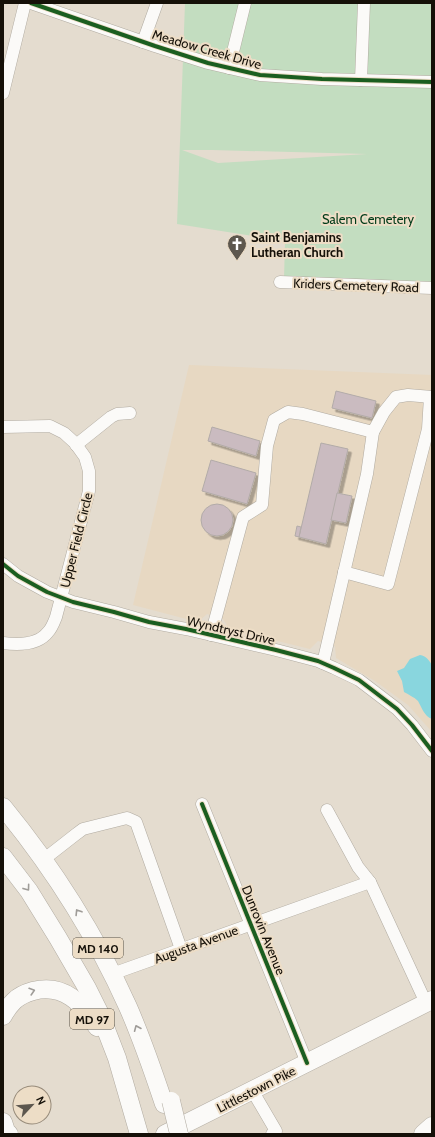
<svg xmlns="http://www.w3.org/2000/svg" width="435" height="1137" viewBox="0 0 435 1137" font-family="Cabin,sans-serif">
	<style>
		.built { fill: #e7d8c2 }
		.green { fill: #c3ddc0; fill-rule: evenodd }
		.water { fill: #89d6de }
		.building { fill: #cabbc0; stroke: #b2aba8; filter: url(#shadow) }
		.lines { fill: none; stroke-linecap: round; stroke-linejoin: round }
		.minor-casing { stroke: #b1aba1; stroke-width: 13 }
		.highway-casing { stroke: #b1aba1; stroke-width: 19 }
		.minor { stroke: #fbfaf8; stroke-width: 12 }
		.highway { stroke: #fbfaf8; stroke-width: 18 }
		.highway-bridge-casing { stroke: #b1aba1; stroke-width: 19; stroke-linecap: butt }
		.highway-bridge { stroke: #fbfaf8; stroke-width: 18 }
		.cycleway-casing { stroke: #edddc6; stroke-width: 6 }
		.cycleway { stroke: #1b5e20; stroke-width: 4 }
		.oneway { stroke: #9f9c98 }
		.labels { text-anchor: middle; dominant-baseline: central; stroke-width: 4; stroke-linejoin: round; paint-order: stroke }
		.shield { fill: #edddc6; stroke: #564e41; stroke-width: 1 }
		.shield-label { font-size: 12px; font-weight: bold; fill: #151008 }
		.street-label { font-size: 13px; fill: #151008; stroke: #edddc6 }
		.park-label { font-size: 13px; fill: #013b19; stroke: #edddc6 }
		.poi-label { font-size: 13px; font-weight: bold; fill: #151008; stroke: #edddc6; text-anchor: start }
	</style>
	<defs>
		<filter id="shadow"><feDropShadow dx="3.5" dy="3.5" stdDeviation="0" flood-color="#0004"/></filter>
	</defs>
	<rect width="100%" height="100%" fill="#e4dccf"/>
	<path class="built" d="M 189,365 L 432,375 L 432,732 L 408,705 L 375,681 L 336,658 L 335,646 L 318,641 L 310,649 L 229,629 L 223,619 L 207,614 L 198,622 L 133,605 Z"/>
	<path class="green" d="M 185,3 L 432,3 L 432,285 L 284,279 L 285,241 L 177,224 ZM 182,150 L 212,150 L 367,154 L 218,163 Z"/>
	<path class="water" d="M 420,655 C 426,656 429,660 432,665 L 432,719 C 424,716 422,708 418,701 C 414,697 409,695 404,692 L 402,681 L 397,671 L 404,668 L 410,659 Z"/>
	<g class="building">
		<path d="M 336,391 L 376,401 L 372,418 L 332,408 Z"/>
		<path d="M 212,427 L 260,441 L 256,456 L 208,441 Z"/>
		<path d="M 321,443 L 348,449 L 326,544 L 299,537 Z"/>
		<path d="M 211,460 L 256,473 L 247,504 L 202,491 Z"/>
		<path d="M 337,493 L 352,496 L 346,523 L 331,520 Z"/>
		<circle cx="217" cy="520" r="16"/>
		<path d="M 297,526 L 301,527 L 299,537 L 295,536 Z"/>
	</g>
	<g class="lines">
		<defs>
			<g id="minor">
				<path d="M 31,3 L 155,46 L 208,63 L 260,75 L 322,79 L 432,82"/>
				<path d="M 143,42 L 157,3"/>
				<path d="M 229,68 L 245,3"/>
				<path d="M 361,80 L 364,3"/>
				<path d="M 3,93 L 25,3"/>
				<path d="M 280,282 L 432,288"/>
				<path d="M 3,427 L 50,426 L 64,433 L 75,443 L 85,457 L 89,471 L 89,491 L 56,617 C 54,622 52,628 48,632 C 38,645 18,645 3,643"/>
				<path d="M 373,432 L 384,412 L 396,397 L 408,395 L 432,397"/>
				<path d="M 76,445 L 111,417 L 117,414 L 130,413"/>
				<path d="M 3,564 L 18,576 L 47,592 L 73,602 L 114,612 L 149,622 L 186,629 L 276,650 L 318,661 L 334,668 L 359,680 L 397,709 L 412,725 L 432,751"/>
				<path d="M 344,572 L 388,584 L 428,429 L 430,397"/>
				<path d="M 211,635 L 243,517 L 262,505 L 267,446 L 274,420 L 288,412 L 303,414 L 373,432 L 367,474 L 323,663"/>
				<path d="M 202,804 L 307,1063"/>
				<path d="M 327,810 L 358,867 L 370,882 L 426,1003"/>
				<path d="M 43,860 L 75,835 L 83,829 L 127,818 L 136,822 L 181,949"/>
				<path d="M 112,974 L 370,882"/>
				<path d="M 252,1090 L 276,1131 L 272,1134"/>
			</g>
			<g id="highway">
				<path d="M 3,807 C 53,868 96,936 128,1007 C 142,1039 153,1071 164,1104"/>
				<path d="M 3,857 L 29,891 L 58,938 L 87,988 L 100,1014 L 117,1058 L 139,1134"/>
				<path d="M 3,1016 C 6,1010 10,1005 14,1001 C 19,996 26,993 33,991 C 63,983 83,1003 97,1027"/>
				<path d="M 3,1122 L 6,1131 L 9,1134"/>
				<path d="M 165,1134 L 432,1000"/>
				<path d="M 423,1134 L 432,1126"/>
			</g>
		</defs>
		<use href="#minor" class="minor-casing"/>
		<use href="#highway" class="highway-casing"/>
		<use href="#minor" class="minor"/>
		<use href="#highway" class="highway"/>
		<defs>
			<path id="highway-bridge" d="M 171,1101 L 179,1134"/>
		</defs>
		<use href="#highway-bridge" class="highway-bridge-casing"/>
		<use href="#highway-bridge" class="highway-bridge"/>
		<defs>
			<g id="cycleway">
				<path d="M 31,3 L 155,46 L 208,63 L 260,75 L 322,79 L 432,82"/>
				<path d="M 3,564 L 18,576 L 47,592 L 73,602 L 114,612 L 149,622 L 186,629 L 276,650 L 318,661 L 334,668 L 359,680 L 397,709 L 412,725 L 432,751"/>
				<path d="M 202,804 L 307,1063"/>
			</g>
		</defs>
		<use href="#cycleway" class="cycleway-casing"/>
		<use href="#cycleway" class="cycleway"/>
	</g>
	<defs><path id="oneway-chevron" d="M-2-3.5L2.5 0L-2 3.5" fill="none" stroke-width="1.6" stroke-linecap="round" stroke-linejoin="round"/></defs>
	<g class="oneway">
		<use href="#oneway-chevron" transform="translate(27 888) rotate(54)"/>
		<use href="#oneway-chevron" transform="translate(78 912) rotate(-122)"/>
		<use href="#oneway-chevron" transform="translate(32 991) rotate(-17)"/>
		<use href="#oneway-chevron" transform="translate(137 1028) rotate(-113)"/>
	</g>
	<defs>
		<symbol id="church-pin" viewBox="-11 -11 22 30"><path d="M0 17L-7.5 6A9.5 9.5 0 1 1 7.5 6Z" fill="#5d574e" stroke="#edddc6"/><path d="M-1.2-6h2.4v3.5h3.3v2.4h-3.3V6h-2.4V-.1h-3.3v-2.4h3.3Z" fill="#fff"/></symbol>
	</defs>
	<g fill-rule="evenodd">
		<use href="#church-pin" x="226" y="233" width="22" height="30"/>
	</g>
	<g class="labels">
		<g class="shield">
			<rect x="73" y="938" width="50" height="20" rx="3"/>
			<rect x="70" y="1009" width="44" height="20" rx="3"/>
		</g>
		<g class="shield-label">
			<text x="98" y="948">MD 140</text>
			<text x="92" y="1019">MD 97</text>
		</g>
		<g class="street-label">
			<text transform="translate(207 49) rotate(16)">Meadow Creek Drive</text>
			<text transform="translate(356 285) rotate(2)">Kriders Cemetery Road</text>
			<text transform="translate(76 540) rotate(-76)">Upper Field Circle</text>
			<text transform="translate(231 630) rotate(13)">Wyndtryst Drive</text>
			<text transform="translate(264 930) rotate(68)">Dunrovin Avenue</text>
			<text transform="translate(196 944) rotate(-20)">Augusta Avenue</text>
			<text transform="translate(256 1089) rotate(-27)">Littlestown Pike</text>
		</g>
		<g class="park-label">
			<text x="368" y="219">Salem Cemetery</text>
		</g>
		<g class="poi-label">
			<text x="251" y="237">Saint Benjamins<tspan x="251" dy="15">Lutheran Church</tspan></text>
		</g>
	</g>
	<rect width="435" height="1137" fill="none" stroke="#151008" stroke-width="8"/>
	<g transform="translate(32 1105) rotate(64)"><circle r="19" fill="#edddc6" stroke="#978b7a"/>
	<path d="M0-3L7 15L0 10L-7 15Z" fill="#5d574e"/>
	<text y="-6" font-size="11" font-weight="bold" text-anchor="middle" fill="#151008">N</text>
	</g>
</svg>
